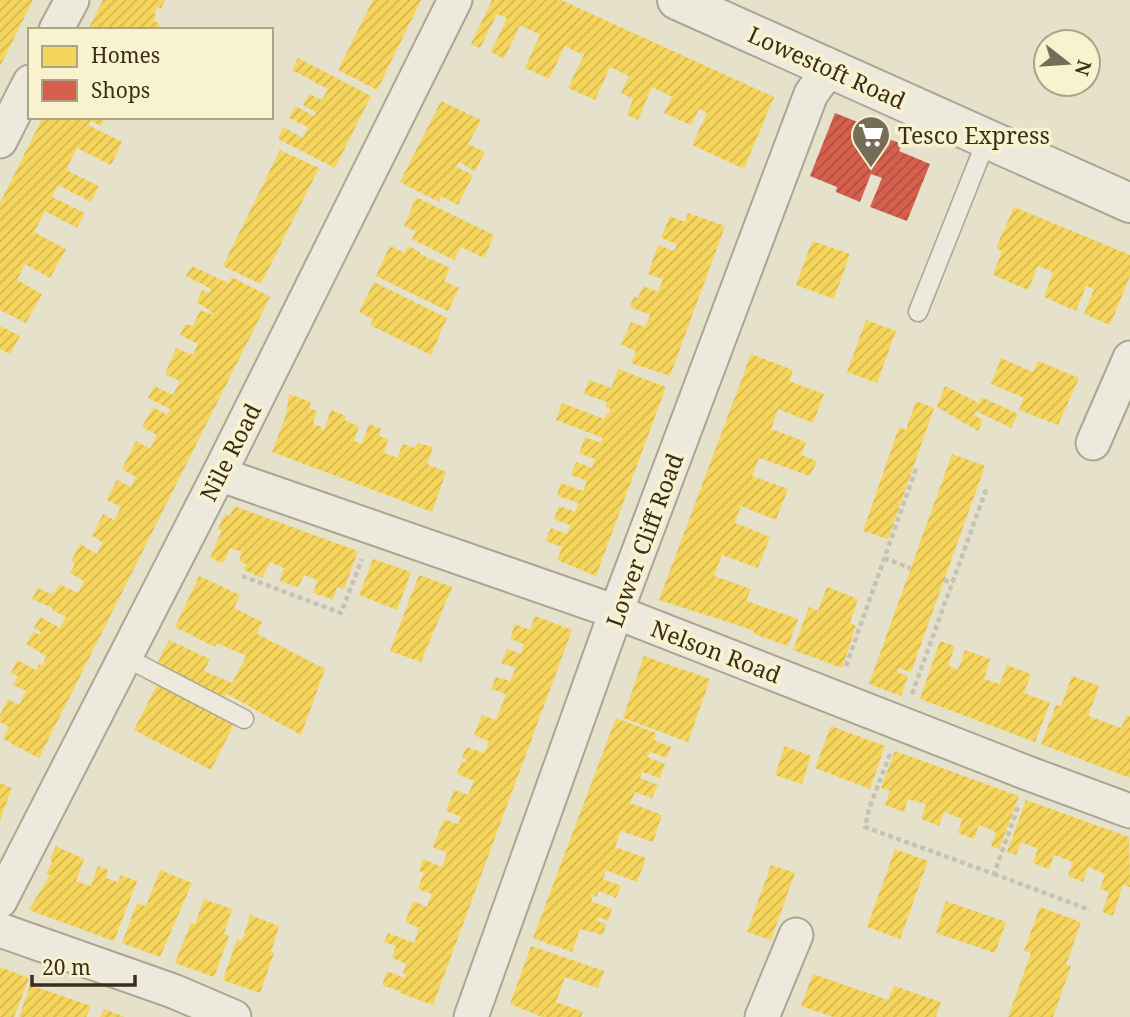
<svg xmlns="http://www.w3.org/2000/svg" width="1130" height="1017" viewBox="0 0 1130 1017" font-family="'Noto Serif',serif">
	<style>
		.homes { fill: url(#homes-hatch) }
		.shops { fill: url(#shops-hatch) }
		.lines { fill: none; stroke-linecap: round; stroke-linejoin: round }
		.service-casing { stroke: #aba594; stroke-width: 21 }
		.minor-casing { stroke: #aba594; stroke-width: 37 }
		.tertiary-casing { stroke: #aba594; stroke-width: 42 }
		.path { stroke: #c6c2b4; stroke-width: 4.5; stroke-dasharray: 5 3.5; stroke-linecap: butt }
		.service { stroke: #edeadd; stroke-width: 18 }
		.minor { stroke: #edeadd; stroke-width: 33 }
		.tertiary { stroke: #edeadd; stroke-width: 38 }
		.labels { text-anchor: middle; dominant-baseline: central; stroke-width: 7; stroke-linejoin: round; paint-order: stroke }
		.street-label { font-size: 23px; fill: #3a2e1b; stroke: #f9f2ce }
		.poi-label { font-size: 23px; fill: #3a2e1b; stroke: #f9f2ce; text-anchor: start }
	</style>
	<defs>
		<pattern id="homes-hatch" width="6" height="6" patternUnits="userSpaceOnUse" patternTransform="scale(1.75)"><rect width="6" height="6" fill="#f6d55c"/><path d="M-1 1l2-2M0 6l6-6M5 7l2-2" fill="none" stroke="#d4b74f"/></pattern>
		<pattern id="shops-hatch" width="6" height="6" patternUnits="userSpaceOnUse" patternTransform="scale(1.75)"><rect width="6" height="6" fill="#d6604d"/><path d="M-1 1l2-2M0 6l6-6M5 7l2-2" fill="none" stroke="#af503f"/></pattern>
	</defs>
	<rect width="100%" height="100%" fill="#e6e1ca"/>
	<g class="homes">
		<path d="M 0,0 L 33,0 L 0,66 Z"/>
		<path d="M 103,0 L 165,0 L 161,9 L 157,7 L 154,14 L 157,15 L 154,21 L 160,24 L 157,30 L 88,30 Z"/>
		<path d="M 373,0 L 421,0 L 377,90 L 338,70 Z"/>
		<path d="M 492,0 L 561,0 L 774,97 L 744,169 L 692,145 L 707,113 L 699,109 L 691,125 L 677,119 L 664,113 L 672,97 L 652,87 L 638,120 L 627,115 L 633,99 L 621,93 L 629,76 L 610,67 L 595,100 L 568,88 L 584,55 L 575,51 L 565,46 L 549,79 L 525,68 L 540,35 L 520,25 L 504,59 L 491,52 L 507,18 L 497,14 L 480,48 L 471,44 Z"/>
		<path d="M 298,58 L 371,96 L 335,168 L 278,139 L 283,127 L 303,138 L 308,127 L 289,118 L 295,106 L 314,116 L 316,112 L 303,105 L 309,94 L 322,100 L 328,89 L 292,70 Z"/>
		<path d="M 441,101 L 481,120 L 468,144 L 485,152 L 475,171 L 459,162 L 456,167 L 473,175 L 458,205 L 441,196 L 439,202 L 400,182 Z"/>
		<path d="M 43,117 L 105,117 L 101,126 L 91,121 L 88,125 L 122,142 L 111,165 L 77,148 L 66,170 L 99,186 L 91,202 L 58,185 L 52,197 L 85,213 L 77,228 L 45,211 L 34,232 L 66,249 L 50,278 L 25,264 L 17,280 L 42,294 L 26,323 L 0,310 L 0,203 Z"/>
		<path d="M 280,150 L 319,168 L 261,284 L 223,266 Z"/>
		<path d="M 416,197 L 494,235 L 484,258 L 461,247 L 454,260 L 412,239 L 416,231 L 404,226 Z"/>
		<path d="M 1014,207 L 1130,255 L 1130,276 L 1110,325 L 1084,314 L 1094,289 L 1086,286 L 1076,311 L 1044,297 L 1053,272 L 1038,266 L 1028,290 L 993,275 L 1002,251 L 996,248 Z"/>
		<path d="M 688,213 L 725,226 L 670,376 L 631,363 L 636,351 L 621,345 L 631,322 L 645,327 L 650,315 L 630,307 L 634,296 L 638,298 L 643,286 L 658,292 L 663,279 L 648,274 L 658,245 L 674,251 L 677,244 L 661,238 L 670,216 L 685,222 Z"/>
		<path d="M 812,241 L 850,254 L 834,299 L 796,285 Z"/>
		<path d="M 390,246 L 405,253 L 408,246 L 420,252 L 420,254 L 450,268 L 444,281 L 459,288 L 448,311 L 376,276 Z"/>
		<path d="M 192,266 L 228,283 L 232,277 L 270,297 L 39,758 L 3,739 L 9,727 L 0,722 L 0,715 L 8,699 L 19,705 L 26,691 L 13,685 L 18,676 L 11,673 L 17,660 L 36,670 L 39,664 L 42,666 L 46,656 L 26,644 L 33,632 L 40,635 L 41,632 L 34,628 L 40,617 L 60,628 L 66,617 L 52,610 L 53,608 L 32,599 L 38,588 L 53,595 L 59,584 L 78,593 L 84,581 L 70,573 L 75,564 L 71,561 L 80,544 L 97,554 L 103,542 L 92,536 L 103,514 L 114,520 L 121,507 L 107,500 L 111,491 L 117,480 L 131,487 L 136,477 L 122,469 L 136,441 L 150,449 L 157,435 L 142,427 L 147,418 L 153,407 L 167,415 L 170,409 L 148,398 L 154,386 L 173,395 L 180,381 L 165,374 L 176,348 L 193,355 L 198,344 L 180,335 L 185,324 L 193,326 L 200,310 L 213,315 L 213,313 L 197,302 L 202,290 L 209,293 L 211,289 L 186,276 Z"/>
		<path d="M 374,282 L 447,318 L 431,355 L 370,325 L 373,319 L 359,312 Z"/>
		<path d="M 866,320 L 896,331 L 877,383 L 847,372 Z"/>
		<path d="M 0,326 L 20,336 L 10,354 L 0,349 Z"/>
		<path d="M 751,354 L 793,370 L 789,381 L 824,394 L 813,423 L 778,409 L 771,429 L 806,442 L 801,455 L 817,461 L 810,476 L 759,458 L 752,476 L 788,489 L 776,520 L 741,506 L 738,514 L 735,523 L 770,537 L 758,568 L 722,555 L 714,576 L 751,589 L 746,601 L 798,619 L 788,646 L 754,634 L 754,631 L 737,625 L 659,600 Z"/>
		<path d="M 1001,358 L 1033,372 L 1038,361 L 1079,378 L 1058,425 L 1019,410 L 1024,398 L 991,384 Z"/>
		<path d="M 618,369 L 666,387 L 596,576 L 557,560 L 562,547 L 545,541 L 551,528 L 567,534 L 570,525 L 554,519 L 559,506 L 575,512 L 579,503 L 557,496 L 561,483 L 583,491 L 587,481 L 571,475 L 576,462 L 592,468 L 595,459 L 579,453 L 585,437 L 601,443 L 603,438 L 556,420 L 562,403 L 604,419 L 606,413 L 608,414 L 611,409 L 605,407 L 607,402 L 584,394 L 589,380 L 611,388 Z"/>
		<path d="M 945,386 L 979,403 L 981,397 L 1018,414 L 1011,428 L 976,411 L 974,415 L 983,420 L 978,431 L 937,407 Z"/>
		<path d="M 289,394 L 311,402 L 309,408 L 317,411 L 313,424 L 322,427 L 321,429 L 324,430 L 331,410 L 346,416 L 344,420 L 359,426 L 354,441 L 357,442 L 362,444 L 369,424 L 381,429 L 379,436 L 388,439 L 384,453 L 391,455 L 397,458 L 403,444 L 415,448 L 418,443 L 433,447 L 427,464 L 446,472 L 432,512 L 272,452 L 286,415 Z"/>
		<path d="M 916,401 L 934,408 L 888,539 L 863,531 L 899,427 L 906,430 Z"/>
		<path d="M 952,454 L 985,466 L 911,672 L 898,668 L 897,672 L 908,676 L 901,696 L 869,684 Z"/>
		<path d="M 234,506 L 358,551 L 344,589 L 337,587 L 333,600 L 326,597 L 313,593 L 318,580 L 304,575 L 298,587 L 280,581 L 284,568 L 270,562 L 262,578 L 244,570 L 246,564 L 239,561 L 242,552 L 230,548 L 223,563 L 210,558 L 222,530 L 218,529 L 225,514 L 230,516 Z"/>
		<path d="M 373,559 L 411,572 L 397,610 L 359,595 Z"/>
		<path d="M 419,575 L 452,587 L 421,662 L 390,651 Z"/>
		<path d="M 199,576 L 240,595 L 234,608 L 262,622 L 257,634 L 325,669 L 301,735 L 227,694 L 225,698 L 157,664 L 169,640 L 210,659 L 204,671 L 232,683 L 246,656 L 217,643 L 215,647 L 175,627 Z"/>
		<path d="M 827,587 L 858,599 L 850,623 L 856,626 L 842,668 L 793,650 L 809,607 L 818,611 Z"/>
		<path d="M 535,616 L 572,630 L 433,1005 L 400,993 L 400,991 L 382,985 L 387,971 L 405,978 L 406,975 L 403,973 L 406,964 L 392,958 L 396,946 L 384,942 L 388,933 L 414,943 L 419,928 L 405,922 L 413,901 L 427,907 L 432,894 L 418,889 L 424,872 L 419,871 L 423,859 L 442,867 L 447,853 L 433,847 L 444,819 L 458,824 L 461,817 L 446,811 L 454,790 L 468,795 L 474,781 L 457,774 L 462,761 L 466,763 L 467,760 L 462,758 L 466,747 L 484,753 L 489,741 L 474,735 L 482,715 L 496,720 L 506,694 L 491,689 L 496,677 L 510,681 L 516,668 L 501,663 L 507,649 L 521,654 L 524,644 L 510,639 L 515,624 L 530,630 Z"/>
		<path d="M 940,641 L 955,646 L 948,666 L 952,667 L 958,670 L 965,650 L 990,659 L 984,679 L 993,682 L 1000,684 L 1007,665 L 1031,674 L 1024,693 L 1050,703 L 1035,742 L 920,699 Z"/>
		<path d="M 644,656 L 710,679 L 688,742 L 623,718 Z"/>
		<path d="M 1072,676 L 1099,686 L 1088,716 L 1121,728 L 1127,715 L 1130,716 L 1130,778 L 1041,744 L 1056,705 L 1061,706 Z"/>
		<path d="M 158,683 L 235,722 L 211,770 L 134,730 Z"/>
		<path d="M 616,718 L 656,733 L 654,740 L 671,747 L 667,758 L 650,752 L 647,757 L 665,764 L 660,778 L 642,772 L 640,778 L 658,785 L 652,798 L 635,792 L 630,803 L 662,815 L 653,842 L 621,831 L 615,847 L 646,858 L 637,882 L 606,870 L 603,879 L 621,886 L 616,898 L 599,891 L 596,897 L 593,895 L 591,901 L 612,909 L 608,921 L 598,917 L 597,921 L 606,924 L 603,935 L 580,929 L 572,952 L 533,938 Z"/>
		<path d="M 831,726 L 885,746 L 870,789 L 815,768 Z"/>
		<path d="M 785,746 L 811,756 L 802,784 L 775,775 Z"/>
		<path d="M 895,751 L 1019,796 L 999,849 L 991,846 L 996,832 L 979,825 L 974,839 L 958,833 L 962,819 L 952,815 L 944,812 L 939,826 L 921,819 L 926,805 L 918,802 L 908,799 L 904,812 L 885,805 L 890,791 L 881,788 Z"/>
		<path d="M 0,783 L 12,788 L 0,820 Z"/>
		<path d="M 1026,800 L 1129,837 L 1130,887 L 1123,885 L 1113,916 L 1102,912 L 1109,892 L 1100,889 L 1105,874 L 1088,867 L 1083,882 L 1068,876 L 1073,862 L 1054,855 L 1049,869 L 1033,863 L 1038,849 L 1021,842 L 1016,855 L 1007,852 Z"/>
		<path d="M 56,846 L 84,859 L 76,881 L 91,886 L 98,866 L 108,870 L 106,878 L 118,882 L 121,875 L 137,881 L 114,941 L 29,910 L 50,875 L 46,874 L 52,862 L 50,859 Z"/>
		<path d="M 895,849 L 928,861 L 900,939 L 867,927 Z"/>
		<path d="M 771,865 L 795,873 L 771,940 L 747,932 Z"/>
		<path d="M 160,870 L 192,883 L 160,957 L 122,943 L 137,903 L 146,906 Z"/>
		<path d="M 204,899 L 232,909 L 224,934 L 229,936 L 214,977 L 175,963 L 191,923 L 195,924 Z"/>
		<path d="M 946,901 L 1006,922 L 995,953 L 936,933 Z"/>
		<path d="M 1040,907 L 1081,922 L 1066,965 L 1071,966 L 1053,1017 L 1008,1017 L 1031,953 L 1024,951 Z"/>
		<path d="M 250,915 L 279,926 L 271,952 L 274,953 L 260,993 L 223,980 L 237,939 L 242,941 Z"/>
		<path d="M 531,946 L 604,971 L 598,988 L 565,977 L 556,1002 L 583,1012 L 581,1017 L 542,1017 L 510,1004 Z"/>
		<path d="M 0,967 L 29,978 L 14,1017 L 0,1017 Z"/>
		<path d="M 813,974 L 888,1000 L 894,986 L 941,1002 L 936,1017 L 833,1017 L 801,1006 Z"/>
		<path d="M 30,985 L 91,1006 L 86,1017 L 19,1017 Z"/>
		<path d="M 104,1009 L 125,1017 L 100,1017 Z"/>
	</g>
	<path class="shops" d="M 835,113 L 878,130 L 876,134 L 902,144 L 899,151 L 930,164 L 907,221 L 870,207 L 882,178 L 871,174 L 860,202 L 836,192 L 837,187 L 810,176 Z"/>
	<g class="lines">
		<defs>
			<g id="service">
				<path d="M 918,312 L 987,139"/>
				<path d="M 125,657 L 244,719"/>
			</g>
			<g id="minor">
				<path d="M 56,30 L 72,0"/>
				<path d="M 0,141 L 30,82"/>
				<path d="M 1093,443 L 1130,358"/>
				<path d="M 219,474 L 616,612 L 1030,774 L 1130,811"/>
				<path d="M 0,901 L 219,474 L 455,0"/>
				<path d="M 0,930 L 173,991 L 234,1017"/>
				<path d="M 471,1017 L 616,612 L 811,94 L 830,68"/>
				<path d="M 762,1017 L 796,935"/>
			</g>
			<path id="tertiary" d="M 677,0 L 1130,203"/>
		</defs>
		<use href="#service" class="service-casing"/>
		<use href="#minor" class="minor-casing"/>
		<use href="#tertiary" class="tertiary-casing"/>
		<g class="path">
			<path d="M 884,558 L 910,568"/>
			<path d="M 242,576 L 341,613 L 362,559"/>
			<path d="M 944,580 L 953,583"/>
			<path d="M 846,666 L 917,466"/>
			<path d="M 912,694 L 987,487"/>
			<path d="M 890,754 L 869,809 L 865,827 L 994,874 L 1019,804"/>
			<path d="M 994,874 L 1090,910"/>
		</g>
		<use href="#service" class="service"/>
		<use href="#minor" class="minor"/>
		<use href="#tertiary" class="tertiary"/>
	</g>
	<defs>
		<symbol id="supermarket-pin" viewBox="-11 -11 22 30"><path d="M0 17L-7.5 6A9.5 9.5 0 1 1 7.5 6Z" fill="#766d58" stroke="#f9f2ce"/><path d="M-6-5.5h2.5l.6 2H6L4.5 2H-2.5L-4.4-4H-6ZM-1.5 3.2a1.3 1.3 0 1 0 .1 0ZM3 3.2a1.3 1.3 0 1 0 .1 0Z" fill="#fff"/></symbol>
	</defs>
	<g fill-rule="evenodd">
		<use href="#supermarket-pin" x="849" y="113" width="44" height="60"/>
	</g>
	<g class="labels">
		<g class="street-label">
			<text transform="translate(827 67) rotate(24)">Lowestoft Road</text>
			<text transform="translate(230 452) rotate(-63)">Nile Road</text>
			<text transform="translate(644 540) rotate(-70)">Lower Cliff Road</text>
			<text transform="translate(716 651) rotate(21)">Nelson Road</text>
		</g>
		<g class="poi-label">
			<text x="898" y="135">Tesco Express</text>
		</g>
	</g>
	<rect x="28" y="28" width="245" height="91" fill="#f9f2ce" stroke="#ada486" stroke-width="2"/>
	<rect x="42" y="46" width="35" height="21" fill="#f6d55c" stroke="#ada486" stroke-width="2"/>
	<text x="91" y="63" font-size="21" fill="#3a2e1b">Homes</text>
	<rect x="42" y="80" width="35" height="21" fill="#d6604d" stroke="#ada486" stroke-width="2"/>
	<text x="91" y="98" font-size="21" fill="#3a2e1b">Shops</text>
	<g transform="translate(1067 63) rotate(107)"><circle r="33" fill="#f9f2ce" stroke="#ada486" stroke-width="2"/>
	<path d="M0-5L12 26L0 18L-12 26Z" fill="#766d58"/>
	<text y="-10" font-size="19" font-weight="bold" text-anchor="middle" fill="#3a2e1b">N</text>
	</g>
	<path d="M32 975v10h103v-10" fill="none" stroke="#3a2e1b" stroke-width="3.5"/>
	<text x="42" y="975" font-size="21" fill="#3a2e1b" stroke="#f9f2ce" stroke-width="5" paint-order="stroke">20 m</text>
</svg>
